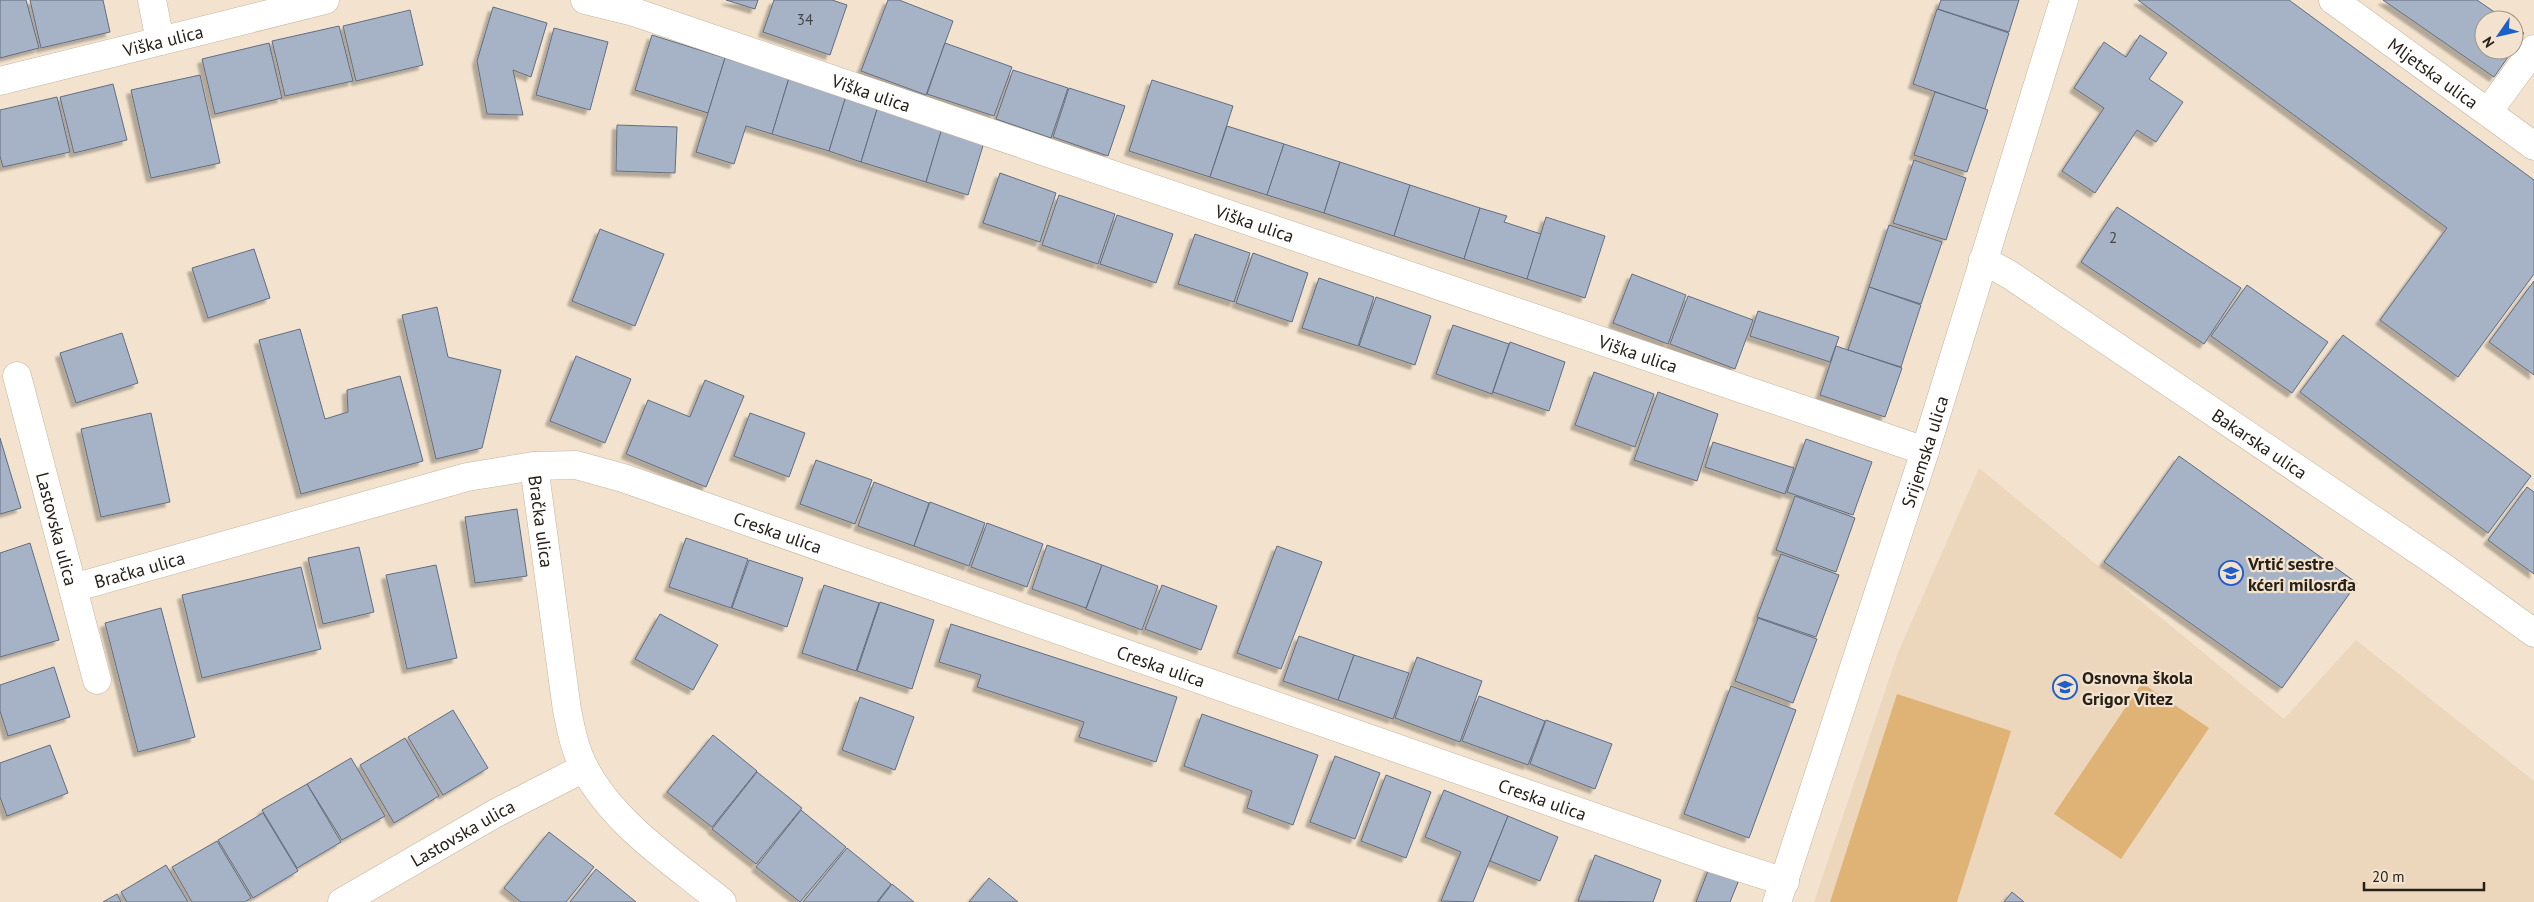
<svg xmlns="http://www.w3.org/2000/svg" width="2534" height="902" viewBox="0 0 2534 902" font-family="'PT Sans',sans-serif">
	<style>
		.built { fill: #ecd7bd }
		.green { fill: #deb375 }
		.building { fill: #a6b3c7; stroke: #626d80; filter: url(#shadow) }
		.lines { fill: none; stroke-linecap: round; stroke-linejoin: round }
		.street-casing { stroke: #c3b49f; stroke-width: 29 }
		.street { stroke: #fff; stroke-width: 28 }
		.labels { text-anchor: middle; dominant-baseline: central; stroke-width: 4.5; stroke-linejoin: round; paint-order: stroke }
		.number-label { font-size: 15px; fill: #464544 }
		.street-label { font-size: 18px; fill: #262018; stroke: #f3e3ce }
		.poi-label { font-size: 18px; font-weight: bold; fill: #262018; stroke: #f3e3ce; text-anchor: start }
	</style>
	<defs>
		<filter id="shadow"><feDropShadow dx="-4.5" dy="4.5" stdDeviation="1" flood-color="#0004"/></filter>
	</defs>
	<rect width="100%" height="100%" fill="#f3e3ce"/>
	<path class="built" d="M 1979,468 L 2284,719 L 2356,640 L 2534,781 L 2534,902 L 1814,902 L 1897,655 Z"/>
	<g class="green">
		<path d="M 2142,683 L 2209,728 L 2121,859 L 2054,814 Z"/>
		<path d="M 1897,694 L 2011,731 L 1957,902 L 1830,902 Z"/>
	</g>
	<g class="building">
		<path d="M 0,0 L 26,0 L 39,48 L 0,58 Z"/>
		<path d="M 30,0 L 103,0 L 110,32 L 41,48 Z"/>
		<path d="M 726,0 L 758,0 L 755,9 Z"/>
		<path d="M 774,0 L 832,0 L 847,5 L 830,55 L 763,32 Z"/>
		<path d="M 888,0 L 899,0 L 953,21 L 926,95 L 861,71 Z"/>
		<path d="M 1941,0 L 2019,0 L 2009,32 L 1938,9 Z"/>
		<path d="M 2138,0 L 2289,0 L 2534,180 L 2534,274 L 2458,377 L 2380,320 L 2447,228 Z"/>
		<path d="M 2383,0 L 2477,0 L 2506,20 L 2484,20 L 2484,50 L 2513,50 L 2494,77 Z"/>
		<path d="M 493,7 L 547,23 L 531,77 L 513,70 L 523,115 L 487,114 L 477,61 Z"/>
		<path d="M 1937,9 L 2009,33 L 1985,109 L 1913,84 Z"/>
		<path d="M 410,10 L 423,65 L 356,81 L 343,26 Z"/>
		<path d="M 339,26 L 353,81 L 285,96 L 272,41 Z"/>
		<path d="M 2514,26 L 2524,33 L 2514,48 Z"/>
		<path d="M 554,28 L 608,42 L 590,110 L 536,95 Z"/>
		<path d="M 652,35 L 725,58 L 708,113 L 635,90 Z"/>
		<path d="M 2140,35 L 2167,53 L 2149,79 L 2183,102 L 2156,142 L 2137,130 L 2095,193 L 2062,171 L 2104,108 L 2074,88 L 2104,42 L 2126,57 Z"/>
		<path d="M 269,43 L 282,98 L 215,114 L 202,59 Z"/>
		<path d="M 945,43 L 1012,67 L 994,116 L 927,94 Z"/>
		<path d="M 725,58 L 789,78 L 772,134 L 746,126 L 734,164 L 696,152 Z"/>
		<path d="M 1013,70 L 1068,88 L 1051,138 L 996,119 Z"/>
		<path d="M 200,75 L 220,163 L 151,178 L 131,90 Z"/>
		<path d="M 789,78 L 846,96 L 829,151 L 772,134 Z"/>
		<path d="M 1152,80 L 1233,106 L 1210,177 L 1129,151 Z"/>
		<path d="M 113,84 L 127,140 L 74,153 L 60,97 Z"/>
		<path d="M 1069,88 L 1125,106 L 1108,156 L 1053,137 Z"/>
		<path d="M 1935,92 L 1988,110 L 1967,172 L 1914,155 Z"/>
		<path d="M 846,96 L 878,106 L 861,162 L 829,151 Z"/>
		<path d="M 57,97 L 70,152 L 3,167 L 0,156 L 0,110 Z"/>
		<path d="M 878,106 L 943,125 L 926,182 L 861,162 Z"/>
		<path d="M 617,125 L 677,127 L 675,173 L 616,171 Z"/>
		<path d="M 943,125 L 985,139 L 968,195 L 926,182 Z"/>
		<path d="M 1227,126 L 1284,144 L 1267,195 L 1210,177 Z"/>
		<path d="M 1284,144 L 1340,162 L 1324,213 L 1267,195 Z"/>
		<path d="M 1914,160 L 1966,178 L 1946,240 L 1893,223 Z"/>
		<path d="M 1340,162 L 1410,185 L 1394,236 L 1324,213 Z"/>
		<path d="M 1000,173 L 1056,193 L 1040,242 L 983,223 Z"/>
		<path d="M 1410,185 L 1480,208 L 1464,259 L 1394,236 Z"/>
		<path d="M 1059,195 L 1115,214 L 1098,264 L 1042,245 Z"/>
		<path d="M 2117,207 L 2241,288 L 2204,344 L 2081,262 Z"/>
		<path d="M 1480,208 L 1507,216 L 1504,222 L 1541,234 L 1527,279 L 1464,259 Z"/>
		<path d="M 1117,215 L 1173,234 L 1156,283 L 1100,264 Z"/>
		<path d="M 1546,217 L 1605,236 L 1585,298 L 1527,279 Z"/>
		<path d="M 1889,225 L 1942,242 L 1921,304 L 1869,287 Z"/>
		<path d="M 600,229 L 664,254 L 635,326 L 572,301 Z"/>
		<path d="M 1195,234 L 1250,253 L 1234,302 L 1178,284 Z"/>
		<path d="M 254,249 L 270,298 L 208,318 L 192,268 Z"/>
		<path d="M 1253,253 L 1308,273 L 1292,322 L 1236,303 Z"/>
		<path d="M 1632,274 L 1686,295 L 1668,344 L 1613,323 Z"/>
		<path d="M 1319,278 L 1374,297 L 1358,346 L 1302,328 Z"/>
		<path d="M 2534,281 L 2534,375 L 2489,342 Z"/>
		<path d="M 2247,285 L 2328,342 L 2292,393 L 2211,336 Z"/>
		<path d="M 1869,287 L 1921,305 L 1901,367 L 1848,350 Z"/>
		<path d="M 1688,296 L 1753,320 L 1735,369 L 1670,344 Z"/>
		<path d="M 1376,297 L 1431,316 L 1415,365 L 1359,346 Z"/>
		<path d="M 437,307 L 448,357 L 501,370 L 482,448 L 436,459 L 402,315 Z"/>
		<path d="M 1758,311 L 1839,337 L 1830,362 L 1750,336 Z"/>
		<path d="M 1453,325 L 1509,344 L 1492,394 L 1436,374 Z"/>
		<path d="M 300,329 L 325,419 L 348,412 L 347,390 L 400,376 L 423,461 L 301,494 L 259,340 Z"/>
		<path d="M 122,333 L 138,383 L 76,403 L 60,353 Z"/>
		<path d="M 2343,335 L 2531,476 L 2488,533 L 2300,392 Z"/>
		<path d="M 1510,342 L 1565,362 L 1549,411 L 1493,392 Z"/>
		<path d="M 1836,346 L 1902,368 L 1885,417 L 1820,395 Z"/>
		<path d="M 576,356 L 631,379 L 605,443 L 550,421 Z"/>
		<path d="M 1594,372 L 1654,394 L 1635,447 L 1575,425 Z"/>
		<path d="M 705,380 L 744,396 L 706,487 L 626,454 L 648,400 L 690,417 Z"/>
		<path d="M 1658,392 L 1718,414 L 1697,481 L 1634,460 Z"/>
		<path d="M 151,413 L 170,502 L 101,517 L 81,429 Z"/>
		<path d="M 750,413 L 805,433 L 789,477 L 734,456 Z"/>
		<path d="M 0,438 L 21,508 L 0,514 Z"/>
		<path d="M 1806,439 L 1872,462 L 1853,515 L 1787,492 Z"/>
		<path d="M 1713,442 L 1794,468 L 1785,494 L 1705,467 Z"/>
		<path d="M 2179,456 L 2357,583 L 2282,688 L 2104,562 Z"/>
		<path d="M 816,460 L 872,480 L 855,524 L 800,504 Z"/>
		<path d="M 874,482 L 929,503 L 914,546 L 858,526 Z"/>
		<path d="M 2527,487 L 2534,492 L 2534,574 L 2488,540 Z"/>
		<path d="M 1795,496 L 1855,518 L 1836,572 L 1776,550 Z"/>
		<path d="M 930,502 L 985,523 L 969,566 L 914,546 Z"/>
		<path d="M 517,509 L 527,576 L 475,583 L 465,517 Z"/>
		<path d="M 987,523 L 1043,544 L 1027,587 L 971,567 Z"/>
		<path d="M 686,538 L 748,559 L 731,608 L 669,587 Z"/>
		<path d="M 30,543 L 59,640 L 0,657 L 0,553 Z"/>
		<path d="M 1047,545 L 1102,565 L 1086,608 L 1032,589 Z"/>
		<path d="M 1277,546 L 1322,562 L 1281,669 L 1237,653 Z"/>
		<path d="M 359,547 L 374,612 L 323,624 L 308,558 Z"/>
		<path d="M 1781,554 L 1839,575 L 1816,637 L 1757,617 Z"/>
		<path d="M 749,560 L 803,578 L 787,627 L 732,608 Z"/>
		<path d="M 436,565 L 457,658 L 407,669 L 386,575 Z"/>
		<path d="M 1102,565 L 1158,586 L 1142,630 L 1086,609 Z"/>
		<path d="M 301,567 L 321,649 L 202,678 L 182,595 Z"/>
		<path d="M 824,585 L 879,603 L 856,671 L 802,653 Z"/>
		<path d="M 1162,585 L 1217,606 L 1201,650 L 1145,629 Z"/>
		<path d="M 880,602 L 934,620 L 912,689 L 857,671 Z"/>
		<path d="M 161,608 L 195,737 L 138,752 L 105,623 Z"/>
		<path d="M 660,614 L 718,645 L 693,690 L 635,659 Z"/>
		<path d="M 1758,618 L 1817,639 L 1793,703 L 1735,681 Z"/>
		<path d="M 951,624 L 1177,697 L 1156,762 L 1079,737 L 1084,722 L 977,687 L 981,675 L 939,662 Z"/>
		<path d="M 1299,636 L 1354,655 L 1338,700 L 1283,681 Z"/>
		<path d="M 1354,655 L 1409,673 L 1393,719 L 1338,700 Z"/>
		<path d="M 1417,657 L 1482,681 L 1460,742 L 1395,718 Z"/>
		<path d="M 54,667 L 70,717 L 8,736 L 0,711 L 0,685 Z"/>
		<path d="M 1731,686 L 1796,710 L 1749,838 L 1684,814 Z"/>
		<path d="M 1479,696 L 1545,721 L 1528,765 L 1462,741 Z"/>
		<path d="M 860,697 L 914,717 L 895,770 L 842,750 Z"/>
		<path d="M 453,710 L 488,768 L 443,795 L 408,737 Z"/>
		<path d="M 1202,714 L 1318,755 L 1293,825 L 1247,808 L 1252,791 L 1184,766 Z"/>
		<path d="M 1546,720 L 1612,744 L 1595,789 L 1530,764 Z"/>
		<path d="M 713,735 L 757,771 L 712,827 L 667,792 Z"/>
		<path d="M 405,738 L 439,796 L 394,823 L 360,765 Z"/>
		<path d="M 50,745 L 68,793 L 7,816 L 0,797 L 0,763 Z"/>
		<path d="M 1335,756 L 1380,773 L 1355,839 L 1310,822 Z"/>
		<path d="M 351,758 L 385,816 L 342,840 L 307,784 Z"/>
		<path d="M 757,772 L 802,808 L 756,864 L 712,829 Z"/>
		<path d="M 1386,775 L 1431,792 L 1406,858 L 1361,841 Z"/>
		<path d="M 307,784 L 341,842 L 297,868 L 262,810 Z"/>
		<path d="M 1444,790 L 1508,816 L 1473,902 L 1441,901 L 1461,852 L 1425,837 Z"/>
		<path d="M 801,810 L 846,847 L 800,902 L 756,867 Z"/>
		<path d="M 263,813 L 298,871 L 253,898 L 218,840 Z"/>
		<path d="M 1508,816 L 1558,837 L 1540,881 L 1490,861 Z"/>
		<path d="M 549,832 L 594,867 L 566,902 L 521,902 L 504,888 Z"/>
		<path d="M 217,841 L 251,898 L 245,902 L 192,902 L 172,867 Z"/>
		<path d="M 847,848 L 891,884 L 877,902 L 803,902 Z"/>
		<path d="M 1595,855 L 1661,880 L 1653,902 L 1578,901 Z"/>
		<path d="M 1711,863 L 1741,875 L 1730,902 L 1696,902 Z"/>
		<path d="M 166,865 L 188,902 L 127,902 L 121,892 Z"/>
		<path d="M 596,869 L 636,902 L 570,902 Z"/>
		<path d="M 989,878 L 1018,902 L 969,902 Z"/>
		<path d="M 892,884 L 914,902 L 878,902 Z"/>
		<path d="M 2012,892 L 2024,902 L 2004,902 Z"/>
		<path d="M 117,894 L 121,902 L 103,902 Z"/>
	</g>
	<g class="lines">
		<defs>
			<g id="street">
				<path d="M 152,0 L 160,41"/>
				<path id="s1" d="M 585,0 L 634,12 L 1925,451"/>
				<path id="s2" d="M 2333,0 L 2534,146"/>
				<path id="s3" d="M 0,81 L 325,0"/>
				<path d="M 2488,112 L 2534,49"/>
				<path id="s4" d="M 1983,260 L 2010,275 L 2440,565 L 2534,633"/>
				<path id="s5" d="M 17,376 L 97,680"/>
				<path id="s6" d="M 534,466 L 567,710 C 571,730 575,751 585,769 C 614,824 674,863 722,902"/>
				<path id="s7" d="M 73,588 L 467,477 L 534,466 L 576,465 L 623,478 L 1714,859 L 1785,882"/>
				<path id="s8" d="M 342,902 L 496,813 L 584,768"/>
				<path id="s9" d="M 1777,902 L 1925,451 L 2064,0"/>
			</g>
		</defs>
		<use href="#street" class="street-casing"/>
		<use href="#street" class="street"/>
	</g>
	<defs>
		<symbol id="school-ring" viewBox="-11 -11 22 22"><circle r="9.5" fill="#f3e3ce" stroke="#1e5eca" stroke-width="1.5"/><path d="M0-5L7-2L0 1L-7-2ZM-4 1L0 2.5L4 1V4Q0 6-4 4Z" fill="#1e5eca"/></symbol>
	</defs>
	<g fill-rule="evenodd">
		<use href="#school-ring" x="2217" y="559" width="28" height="28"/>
		<use href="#school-ring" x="2051" y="673" width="28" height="28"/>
	</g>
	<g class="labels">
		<g class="number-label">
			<text x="805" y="19">34</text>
			<text x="2113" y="237">2</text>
		</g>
		<g class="street-label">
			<text stroke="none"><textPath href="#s3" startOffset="168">Viška ulica</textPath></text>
			<text stroke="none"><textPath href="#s2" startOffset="124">Mljetska ulica</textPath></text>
			<text stroke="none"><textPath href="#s1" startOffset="301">Viška ulica</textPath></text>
			<text stroke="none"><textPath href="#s1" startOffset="706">Viška ulica</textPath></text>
			<text stroke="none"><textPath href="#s1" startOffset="1111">Viška ulica</textPath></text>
			<text stroke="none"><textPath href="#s4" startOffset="332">Bakarska ulica</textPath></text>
			<text stroke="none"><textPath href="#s9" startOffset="474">Srijemska ulica</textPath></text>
			<text stroke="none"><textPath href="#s6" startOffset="56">Bračka ulica</textPath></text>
			<text stroke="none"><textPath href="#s5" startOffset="158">Lastovska ulica</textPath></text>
			<text stroke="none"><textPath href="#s7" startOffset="732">Creska ulica</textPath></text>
			<text stroke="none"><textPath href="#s7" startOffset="69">Bračka ulica</textPath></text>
			<text stroke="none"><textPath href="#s7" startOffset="1138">Creska ulica</textPath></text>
			<text stroke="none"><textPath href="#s7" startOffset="1542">Creska ulica</textPath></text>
			<text stroke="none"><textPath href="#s8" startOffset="139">Lastovska ulica</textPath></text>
		</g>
		<g class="poi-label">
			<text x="2248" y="563">Vrtić sestre<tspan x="2248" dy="21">kćeri milosrđa</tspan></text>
			<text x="2082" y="677">Osnovna škola<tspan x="2082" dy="21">Grigor Vitez</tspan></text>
		</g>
	</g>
	<g transform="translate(2499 35) rotate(236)"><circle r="24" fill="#f3e3ce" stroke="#a19585"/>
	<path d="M0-4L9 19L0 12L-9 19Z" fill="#1e5eca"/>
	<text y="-8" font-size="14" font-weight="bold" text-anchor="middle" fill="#262018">N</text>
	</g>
	<path d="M2364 882v8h120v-8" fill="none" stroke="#262018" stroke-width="2.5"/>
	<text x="2372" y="882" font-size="15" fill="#262018" stroke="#f3e3ce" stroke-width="4" paint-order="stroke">20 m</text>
</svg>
